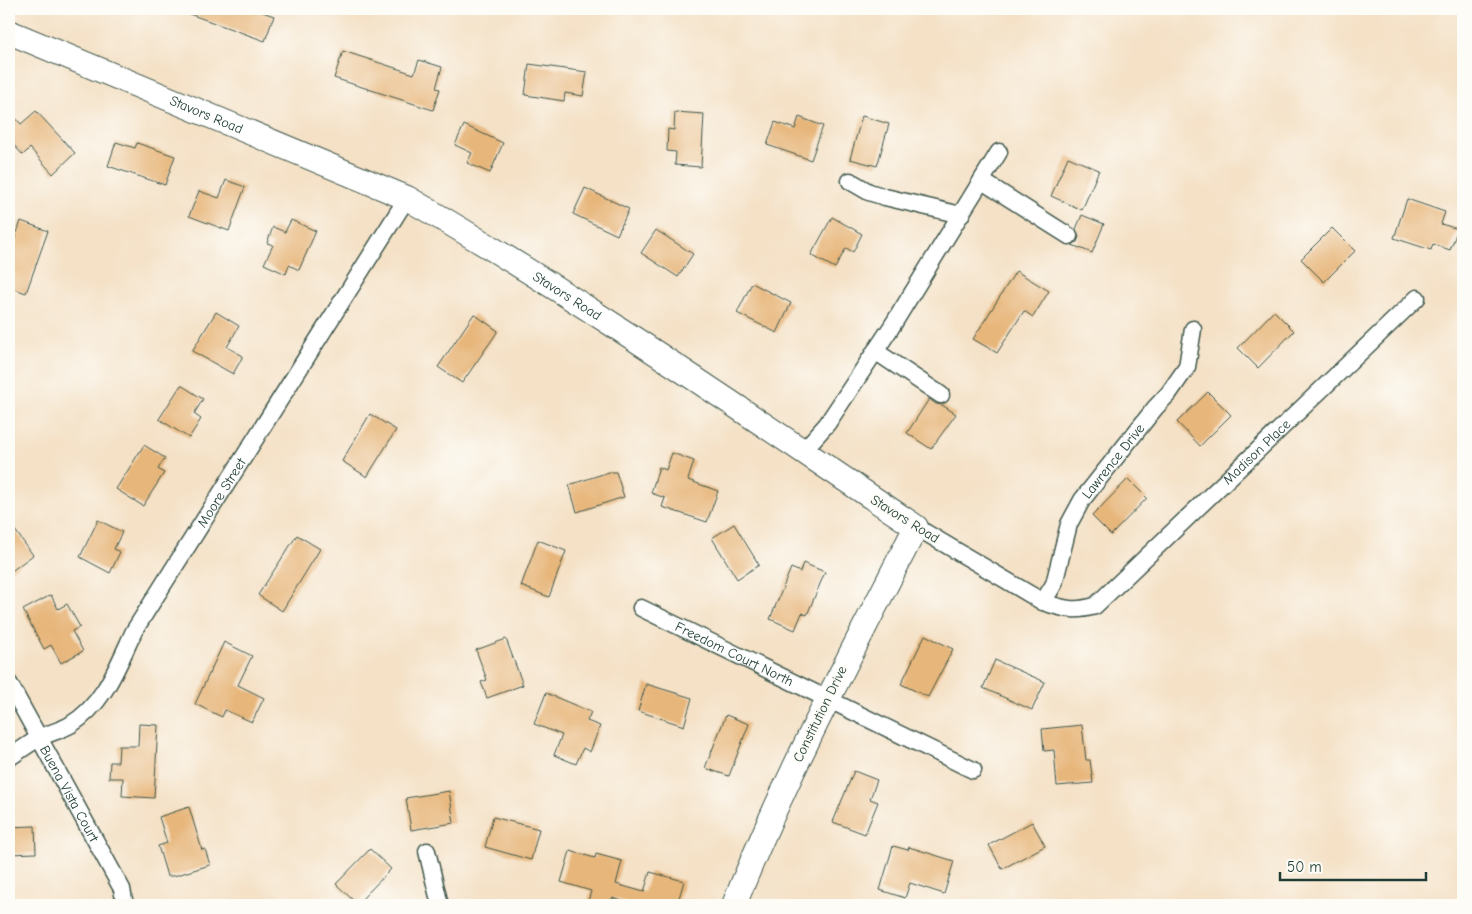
<svg xmlns="http://www.w3.org/2000/svg" width="1472" height="914" viewBox="0 0 1472 914" font-family="'Comic Neue',sans-serif">
	<style>
		.building { fill: #e7b67a }
		.lines { fill: none; stroke-linecap: round; stroke-linejoin: round }
		.street-casing { stroke: #3f564a; stroke-width: 19 }
		.secondary-casing { stroke: #3f564a; stroke-width: 26 }
		.street { stroke: #fff; stroke-width: 16 }
		.secondary { stroke: #fff; stroke-width: 24 }
		.labels { text-anchor: middle; dominant-baseline: central; stroke-width: 4; stroke-linejoin: round; paint-order: stroke }
		.street-label { font-size: 14px; fill: #1f3d34; stroke: #fdfcf7 }
	</style>
	<rect width="100%" height="100%" fill="#fdfcf7"/>
	<filter id="ink" filterUnits="userSpaceOnUse"><feTurbulence type="fractalNoise" baseFrequency=".02" numOctaves="2"/><feDisplacementMap in="SourceGraphic" scale="10" xChannelSelector="R" yChannelSelector="G"/><feConvolveMatrix kernelMatrix="1 2 1 2 8 2 1 2 1" color-interpolation-filters="sRGB"/></filter>
	<filter id="wash" filterUnits="userSpaceOnUse"><feTurbulence type="fractalNoise" baseFrequency=".0096" numOctaves="4" result="noise"/><feDisplacementMap in="SourceGraphic" scale="20" xChannelSelector="R" yChannelSelector="G"/><feGaussianBlur stdDeviation="1.12" result="paint"/><feColorMatrix in="noise" values="0 0 0 0 0 0 0 0 0 0 0 0 0 0 0 0 0 1.4 0 .05"/><feComposite in="paint" operator="in"/></filter>
	<g filter="url(#wash)">
		<rect width="100%" height="100%" fill="#f4e1c6"/>
		<g id="blocks">
			<g class="building">
				<path d="M 182,9 L 254,9 L 274,16 L 265,41 L 181,11 Z"/>
				<path d="M 343,51 L 414,74 L 419,60 L 442,67 L 436,88 L 440,89 L 433,110 L 334,78 Z"/>
				<path d="M 529,64 L 587,72 L 583,96 L 565,93 L 564,101 L 525,95 Z"/>
				<path d="M 9,111 L 21,124 L 36,111 L 75,153 L 53,174 L 30,148 L 23,155 L 9,140 Z"/>
				<path d="M 675,112 L 704,114 L 701,167 L 675,165 L 676,152 L 667,151 L 668,129 L 674,130 Z"/>
				<path d="M 862,116 L 889,124 L 877,166 L 850,159 Z"/>
				<path d="M 799,117 L 823,126 L 811,160 L 767,145 L 775,122 L 795,129 Z"/>
				<path d="M 464,125 L 503,143 L 490,173 L 467,163 L 472,153 L 455,145 Z"/>
				<path d="M 116,142 L 135,148 L 137,143 L 175,156 L 165,185 L 108,166 Z"/>
				<path d="M 1068,157 L 1099,170 L 1082,210 L 1051,196 Z"/>
				<path d="M 226,180 L 245,187 L 229,231 L 189,216 L 199,191 L 219,198 Z"/>
				<path d="M 585,188 L 629,209 L 617,235 L 573,214 Z"/>
				<path d="M 1407,199 L 1445,212 L 1441,224 L 1458,229 L 1450,250 L 1433,244 L 1431,250 L 1394,238 Z"/>
				<path d="M 1082,215 L 1104,224 L 1092,253 L 1072,245 L 1077,242 L 1079,237 L 1076,229 Z"/>
				<path d="M 832,217 L 862,234 L 853,252 L 846,248 L 835,268 L 811,255 Z"/>
				<path d="M 291,220 L 316,231 L 299,270 L 289,265 L 286,274 L 264,264 L 273,245 L 267,243 L 273,227 L 285,232 Z"/>
				<path d="M 21,221 L 48,231 L 26,293 L 9,287 L 9,255 Z"/>
				<path d="M 1332,228 L 1355,251 L 1324,282 L 1301,259 Z"/>
				<path d="M 656,230 L 693,254 L 678,277 L 641,253 Z"/>
				<path d="M 1016,271 L 1049,291 L 1033,317 L 1024,311 L 997,353 L 973,339 Z"/>
				<path d="M 752,283 L 791,303 L 777,333 L 737,313 Z"/>
				<path d="M 1274,311 L 1294,331 L 1258,368 L 1238,348 Z"/>
				<path d="M 216,312 L 239,326 L 227,347 L 243,356 L 233,374 L 192,351 Z"/>
				<path d="M 474,314 L 498,331 L 462,383 L 438,367 Z"/>
				<path d="M 181,385 L 203,399 L 194,414 L 201,419 L 189,438 L 159,419 Z"/>
				<path d="M 1208,392 L 1231,415 L 1200,446 L 1177,422 Z"/>
				<path d="M 929,399 L 936,404 L 942,405 L 956,414 L 931,449 L 907,433 Z"/>
				<path d="M 370,414 L 396,430 L 367,477 L 342,461 Z"/>
				<path d="M 144,445 L 165,458 L 158,469 L 164,473 L 143,506 L 116,489 Z"/>
				<path d="M 672,453 L 694,461 L 688,480 L 718,491 L 707,522 L 662,507 L 665,498 L 651,493 L 659,467 L 666,470 Z"/>
				<path d="M 609,472 L 616,472 L 624,497 L 577,512 L 569,485 Z"/>
				<path d="M 1128,479 L 1147,498 L 1111,535 L 1092,516 Z"/>
				<path d="M 98,520 L 122,532 L 114,549 L 120,552 L 110,573 L 80,557 Z"/>
				<path d="M 9,522 L 33,555 L 9,573 Z"/>
				<path d="M 734,524 L 759,565 L 737,579 L 712,538 Z"/>
				<path d="M 297,535 L 320,549 L 282,611 L 258,595 Z"/>
				<path d="M 538,540 L 566,551 L 549,597 L 521,586 Z"/>
				<path d="M 803,563 L 825,572 L 807,615 L 802,613 L 795,630 L 770,619 L 791,568 L 800,572 Z"/>
				<path d="M 51,595 L 58,609 L 67,604 L 80,627 L 72,631 L 83,651 L 61,663 L 51,645 L 44,649 L 23,610 Z"/>
				<path d="M 925,635 L 953,649 L 928,697 L 901,684 Z"/>
				<path d="M 506,639 L 523,685 L 487,698 L 481,682 L 487,680 L 476,650 Z"/>
				<path d="M 224,642 L 252,656 L 238,685 L 264,698 L 252,722 L 225,710 L 222,717 L 195,704 Z"/>
				<path d="M 995,660 L 1045,682 L 1032,710 L 983,688 Z"/>
				<path d="M 646,684 L 692,698 L 684,726 L 638,711 Z"/>
				<path d="M 546,693 L 591,712 L 587,721 L 600,726 L 590,752 L 583,748 L 576,764 L 554,755 L 562,735 L 534,724 Z"/>
				<path d="M 726,715 L 749,724 L 729,776 L 705,768 Z"/>
				<path d="M 139,724 L 158,725 L 154,798 L 122,796 L 123,778 L 109,778 L 110,762 L 118,762 L 119,746 L 138,746 Z"/>
				<path d="M 1082,725 L 1086,760 L 1090,760 L 1093,783 L 1057,786 L 1054,750 L 1044,751 L 1042,729 Z"/>
				<path d="M 854,771 L 877,780 L 870,799 L 878,802 L 865,834 L 833,822 Z"/>
				<path d="M 449,791 L 454,823 L 411,830 L 406,798 Z"/>
				<path d="M 189,807 L 202,850 L 205,849 L 210,865 L 174,876 L 167,876 L 158,846 L 167,843 L 159,817 Z"/>
				<path d="M 493,817 L 539,829 L 531,860 L 485,847 Z"/>
				<path d="M 1032,822 L 1045,846 L 1002,869 L 989,845 Z"/>
				<path d="M 35,826 L 36,853 L 9,854 L 9,827 Z"/>
				<path d="M 893,846 L 908,850 L 909,847 L 954,861 L 944,894 L 910,883 L 905,898 L 880,890 Z"/>
				<path d="M 370,849 L 391,869 L 357,904 L 336,884 Z"/>
				<path d="M 570,851 L 595,858 L 596,854 L 622,861 L 616,884 L 644,892 L 650,872 L 684,881 L 677,905 L 636,905 L 612,898 L 610,905 L 587,905 L 591,891 L 561,882 Z"/>
			</g>
		</g>
	</g>
	<g filter="url(#ink)">
		<use href="#blocks" fill-opacity="0" stroke="#3f564a" stroke-width="1"/>
		<g class="lines">
			<defs>
				<g id="street">
					<path d="M 850,181 L 869,192 L 885,197 L 961,215"/>
					<path d="M 982,181 L 1069,236"/>
					<path d="M 875,351 L 941,395"/>
					<path d="M 802,452 L 827,424 L 892,326 L 999,152"/>
					<path id="s1" d="M 916,527 L 1043,602 C 1064,609 1074,612 1095,606 L 1417,298"/>
					<path id="s2" d="M 1043,602 L 1054,584 L 1069,524 L 1082,500 L 1155,408 L 1169,393 L 1187,367 L 1193,329"/>
					<path id="s3" d="M 641,608 L 973,770"/>
					<path id="s4" d="M 9,683 L 122,889 L 125,905"/>
					<path id="s5" d="M 9,758 C 19,751 30,743 41,737 C 50,733 61,730 70,725 C 104,705 118,665 134,631 L 407,198"/>
					<path d="M 427,851 L 440,905"/>
				</g>
				<g id="secondary">
					<path id="s6" d="M 9,32 L 407,198 C 582,299 748,415 916,527 C 852,652 786,775 734,905"/>
				</g>
			</defs>
			<use href="#street" class="street-casing"/>
			<use href="#secondary" class="secondary-casing"/>
			<use href="#street" class="street"/>
			<use href="#secondary" class="secondary"/>
		</g>
	</g>
	<g class="labels">
		<g class="street-label">
			<text stroke="none"><textPath href="#s6" startOffset="214">Stavors Road</textPath></text>
			<text stroke="none"><textPath href="#s6" startOffset="619">Stavors Road</textPath></text>
			<text stroke="none"><textPath href="#s1" startOffset="424">Madison Place</textPath></text>
			<text stroke="none"><textPath href="#s2" startOffset="160">Lawrence Drive</textPath></text>
			<text stroke="none"><textPath href="#s5" startOffset="349">Moore Street</textPath></text>
			<text transform="translate(905 519) rotate(32)">Stavors Road</text>
			<text stroke="none"><textPath href="#s3" startOffset="104">Freedom Court North</textPath></text>
			<text transform="translate(820 714) rotate(-64)">Constitution Drive</text>
			<text stroke="none"><textPath href="#s4" startOffset="126">Buena Vista Court</textPath></text>
		</g>
	</g>
	<rect width="1472" height="914" fill="none" stroke="#fdfcf7" stroke-width="30"/>
	<path d="M1280 872v8h146v-8" fill="none" stroke="#1f3d34" stroke-width="2.5"/>
	<text x="1287" y="872" font-size="15" fill="#1f3d34" stroke="#fdfcf7" stroke-width="4" paint-order="stroke">50 m</text>
</svg>
